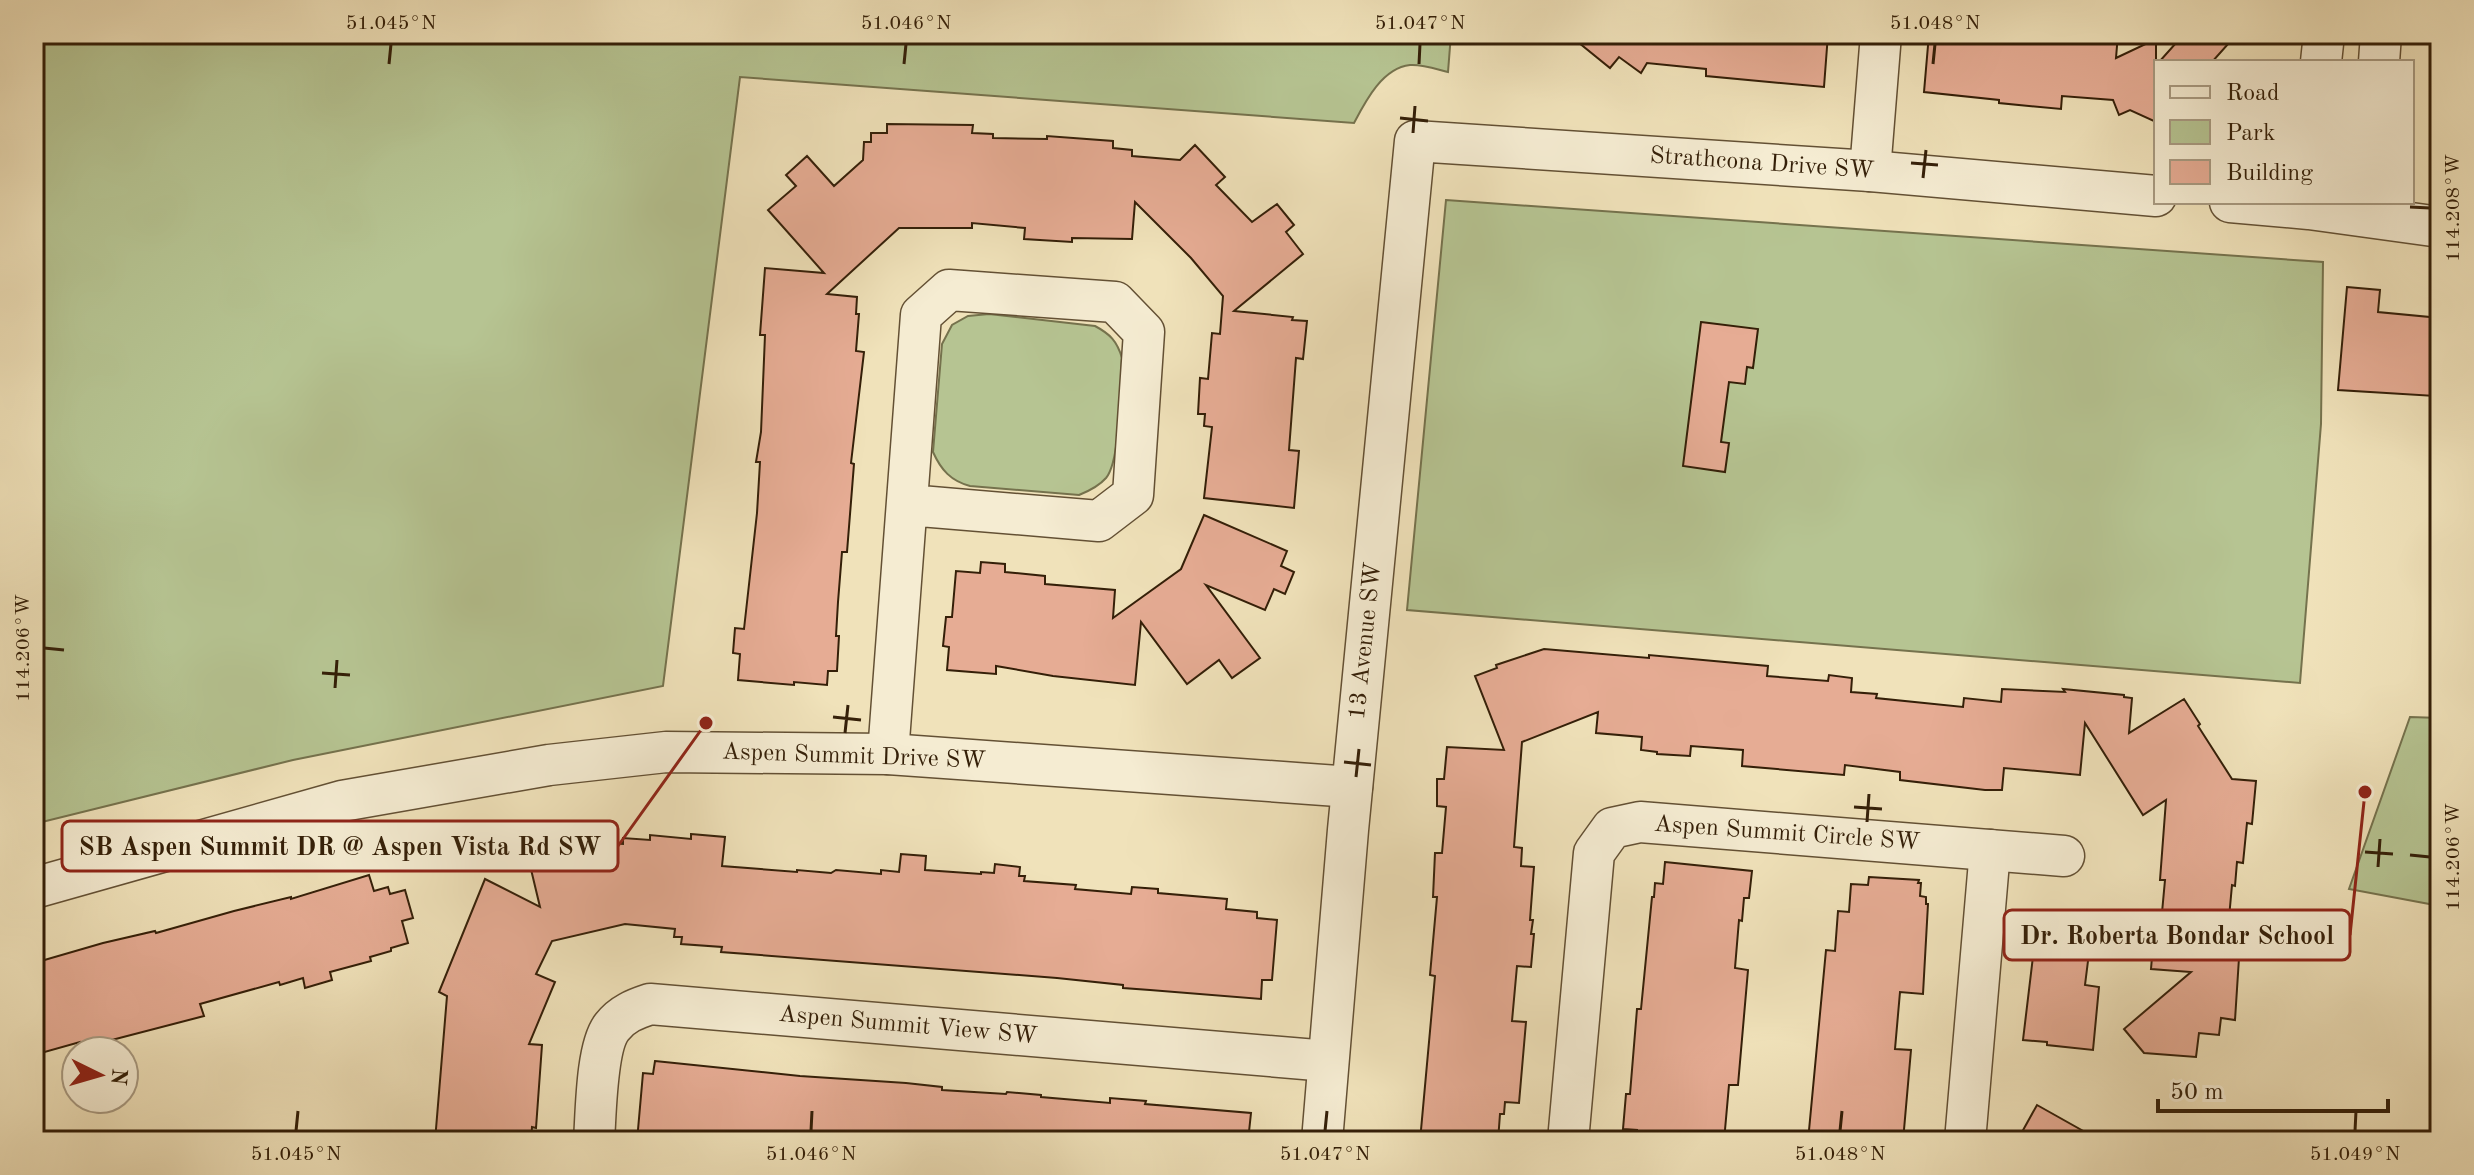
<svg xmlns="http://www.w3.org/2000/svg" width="2474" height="1175" viewBox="0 0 2474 1175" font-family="'Old Standard TT',serif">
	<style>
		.green { fill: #b6c492; stroke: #75724d; stroke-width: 2 }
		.building { fill: #e6ac94; stroke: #341f08; stroke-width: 2 }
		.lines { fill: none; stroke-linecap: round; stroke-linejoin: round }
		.minor-casing { stroke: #635034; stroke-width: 43 }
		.minor { stroke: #f5ecd2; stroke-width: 40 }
		.ticks { fill: none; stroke: #341f08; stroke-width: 3 }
		.labels { text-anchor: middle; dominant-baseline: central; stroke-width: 7; stroke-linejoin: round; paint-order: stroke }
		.street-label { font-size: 24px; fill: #341f08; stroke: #f5ecd2 }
		.leader { fill: none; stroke: #8f2418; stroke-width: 3 }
		.callout-dot { fill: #8f2418; stroke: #f5ecd2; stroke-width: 3 }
		.callout { fill: #f5ecd2; stroke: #8f2418; stroke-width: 3 }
		.callout-label { font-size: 26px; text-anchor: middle; font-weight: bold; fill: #341f08 }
		.neatline { fill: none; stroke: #341f08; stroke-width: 3 }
		.ticks-label { font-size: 20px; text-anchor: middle; fill: #341f08 }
	</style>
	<rect width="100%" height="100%" fill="#f0e2ba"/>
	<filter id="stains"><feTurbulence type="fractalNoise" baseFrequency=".0025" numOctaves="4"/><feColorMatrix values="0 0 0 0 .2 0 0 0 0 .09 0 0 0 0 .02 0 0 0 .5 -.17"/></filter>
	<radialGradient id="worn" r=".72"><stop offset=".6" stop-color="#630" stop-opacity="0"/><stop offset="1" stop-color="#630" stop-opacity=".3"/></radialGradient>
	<g class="green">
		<path d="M 34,34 L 1451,34 L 1448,72 C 1436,69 1422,64 1410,65 C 1382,68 1365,102 1354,123 L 740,77 L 663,686 L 293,760 L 34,824 Z"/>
		<path d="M 1446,200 L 2323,262 L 2321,424 L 2300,683 L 1407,610 Z"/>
		<path d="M 989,314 L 1095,326 C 1110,334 1117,341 1122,358 C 1120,384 1121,460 1106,478 C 1099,486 1089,491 1079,495 L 970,486 C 951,481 941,470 933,452 L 942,344 L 952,325 L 968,316 Z"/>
		<path d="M 2410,717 L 2440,718 L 2440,906 L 2349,889 Z"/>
	</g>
	<g class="building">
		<path d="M 1568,34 L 1828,34 L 1824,87 L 1706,76 L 1706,69 L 1647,63 L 1641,73 L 1619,57 L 1610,68 Z"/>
		<path d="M 1929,34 L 2118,34 L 2116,58 L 2156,39 L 2156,122 L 2130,110 L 2119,115 L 2113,100 L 2062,96 L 2061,109 L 1999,103 L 1999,100 L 1924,92 Z"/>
		<path d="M 2184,34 L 2237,34 L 2212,62 L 2159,62 Z"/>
		<path d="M 887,124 L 973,125 L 972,133 L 993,134 L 993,138 L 1047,139 L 1047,136 L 1113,141 L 1113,148 L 1132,150 L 1132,156 L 1180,160 L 1195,145 L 1225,177 L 1216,185 L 1252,222 L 1277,204 L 1294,225 L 1286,232 L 1303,254 L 1234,311 L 1293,317 L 1292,320 L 1307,321 L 1303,359 L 1296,358 L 1289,450 L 1299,451 L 1294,508 L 1204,498 L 1212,427 L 1204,426 L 1205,414 L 1198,414 L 1200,378 L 1208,379 L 1212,333 L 1220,334 L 1223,296 L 1191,258 L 1135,202 L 1132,239 L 1072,238 L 1072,242 L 1024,239 L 1025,228 L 972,223 L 972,228 L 899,228 L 827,294 L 857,297 L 856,314 L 859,314 L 856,351 L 864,352 L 851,463 L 854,464 L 847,552 L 842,552 L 838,602 L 836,636 L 839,636 L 837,671 L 828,671 L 827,685 L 794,682 L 794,685 L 738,680 L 740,654 L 733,653 L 735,628 L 744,629 L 757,513 L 760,462 L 756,462 L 761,432 L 765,335 L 760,335 L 765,268 L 824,273 L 768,210 L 796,186 L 786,175 L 807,156 L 834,186 L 863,160 L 864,142 L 871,142 L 871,133 L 887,133 Z"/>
		<path d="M 2347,287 L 2380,290 L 2378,312 L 2440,318 L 2440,385 L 2436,385 L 2435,396 L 2338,390 Z"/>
		<path d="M 1701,322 L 1758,329 L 1753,368 L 1747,367 L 1745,384 L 1729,382 L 1721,442 L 1729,443 L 1725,472 L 1683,466 Z"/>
		<path d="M 1204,515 L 1287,551 L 1281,566 L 1294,572 L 1285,594 L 1274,589 L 1265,610 L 1206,585 L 1260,658 L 1232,678 L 1219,660 L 1187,684 L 1141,622 L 1135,685 L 1053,676 L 996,666 L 996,674 L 947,670 L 949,647 L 943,646 L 946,617 L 952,617 L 956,571 L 980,573 L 981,562 L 1005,564 L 1005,572 L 1045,576 L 1045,584 L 1115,590 L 1113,618 L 1181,569 Z"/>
		<path d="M 1544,649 L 1649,658 L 1649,655 L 1768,666 L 1767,676 L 1828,681 L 1829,675 L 1852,678 L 1851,692 L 1877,694 L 1876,698 L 1963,707 L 1964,698 L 2001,702 L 2002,689 L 2065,692 L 2063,689 L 2124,695 L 2124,697 L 2132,698 L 2129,733 L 2184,699 L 2200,724 L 2198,726 L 2232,779 L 2256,781 L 2252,824 L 2247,823 L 2243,863 L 2237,862 L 2235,886 L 2232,885 L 2227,940 L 2234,948 L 2239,958 L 2235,1020 L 2221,1018 L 2219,1035 L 2199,1033 L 2196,1057 L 2144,1053 L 2124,1029 L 2191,972 L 2151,969 L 2153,945 L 2159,945 L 2165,880 L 2160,880 L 2166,800 L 2143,815 L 2085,723 L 2080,775 L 2004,768 L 2002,790 L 1985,790 L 1900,780 L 1900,772 L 1845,765 L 1844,775 L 1742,766 L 1743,750 L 1691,746 L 1690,756 L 1657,754 L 1657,752 L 1641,750 L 1642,737 L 1596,733 L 1598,712 L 1522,742 L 1514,847 L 1522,848 L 1521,866 L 1534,867 L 1530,920 L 1533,920 L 1531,934 L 1534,934 L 1531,967 L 1517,966 L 1512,1021 L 1526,1022 L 1519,1103 L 1505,1102 L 1504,1114 L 1500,1114 L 1498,1141 L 1420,1141 L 1435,976 L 1430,975 L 1437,897 L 1433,897 L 1435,853 L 1442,853 L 1446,807 L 1437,806 L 1437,779 L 1444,779 L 1447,747 L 1504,750 L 1475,676 L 1497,668 L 1496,665 Z"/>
		<path d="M 691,834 L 725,837 L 722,866 L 797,872 L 797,870 L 831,873 L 836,870 L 881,874 L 881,870 L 899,872 L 901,854 L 926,856 L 925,870 L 981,874 L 981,872 L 994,873 L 995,864 L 1020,867 L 1019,876 L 1025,876 L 1024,881 L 1076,885 L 1075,889 L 1131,894 L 1132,887 L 1158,889 L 1158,893 L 1227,899 L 1226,909 L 1257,912 L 1257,918 L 1277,920 L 1272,980 L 1262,980 L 1261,999 L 1150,990 L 1123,988 L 1123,985 L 1057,978 L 721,952 L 722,947 L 681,944 L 682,937 L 674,937 L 675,929 L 625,924 L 552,941 L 536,974 L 555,982 L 529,1044 L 542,1045 L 536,1128 L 532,1127 L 531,1141 L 435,1141 L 447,996 L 439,992 L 485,879 L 540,907 L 529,861 L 561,853 L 560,850 L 593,842 L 623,844 L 623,838 L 650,840 L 650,835 L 691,839 Z"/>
		<path d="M 1665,862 L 1752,871 L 1749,898 L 1744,898 L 1742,921 L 1739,920 L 1735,968 L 1748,970 L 1738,1085 L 1729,1085 L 1724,1141 L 1636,1141 L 1637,1130 L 1623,1129 L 1626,1094 L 1630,1094 L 1637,1009 L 1641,1009 L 1652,897 L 1654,897 L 1655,883 L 1663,884 Z"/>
		<path d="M 369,875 L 374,891 L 388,887 L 390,894 L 405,890 L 413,918 L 402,921 L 408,943 L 391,948 L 391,951 L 370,957 L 371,961 L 330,972 L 332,980 L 305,988 L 303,978 L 280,985 L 279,982 L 200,1004 L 204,1016 L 81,1048 L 80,1042 L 34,1055 L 34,963 L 103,943 L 155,931 L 156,933 L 234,911 L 291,897 L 291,899 Z"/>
		<path d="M 1869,877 L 1919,880 L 1918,883 L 1921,883 L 1920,896 L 1926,897 L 1926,904 L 1928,904 L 1923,994 L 1900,992 L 1895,1049 L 1911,1050 L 1903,1141 L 1808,1141 L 1826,950 L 1835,951 L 1838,911 L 1849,912 L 1851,884 L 1868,885 Z"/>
		<path d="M 2034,948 L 2089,953 L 2085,985 L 2099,987 L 2093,1050 L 2047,1045 L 2047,1042 L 2023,1040 Z"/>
		<path d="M 655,1061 L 800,1076 L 906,1083 L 942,1087 L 942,1090 L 1006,1094 L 1007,1092 L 1041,1095 L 1041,1097 L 1110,1103 L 1110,1098 L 1146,1101 L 1145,1104 L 1251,1113 L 1248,1141 L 637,1141 L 643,1073 L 653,1074 Z"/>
		<path d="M 2037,1105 L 2101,1141 L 2017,1141 Z"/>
	</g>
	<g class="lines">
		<defs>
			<g id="minor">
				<path d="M 2321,62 L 2324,34"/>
				<path d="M 2379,62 L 2381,34"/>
				<path d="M 1870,171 L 1881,34"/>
				<path d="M 2230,202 L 2309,209 L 2440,227"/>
				<path d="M 888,754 L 921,315 L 949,290 L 1115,302 L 1144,332 L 1133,495 L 1099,521 L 908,505"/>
				<path d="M 34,888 L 342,801 L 549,765 L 666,752 L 888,754 L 1352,787"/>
				<path d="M 594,1141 C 596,1114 596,1047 612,1027 C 622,1014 635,1009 650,1004 L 1328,1061"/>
				<path d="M 1322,1141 L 1348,830 L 1415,141 L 1870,171 L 2156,196"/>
				<path d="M 1568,1141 L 1594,853 L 1612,828 L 1640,822 L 2064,856"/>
				<path d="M 1965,1141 L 1990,850"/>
			</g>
		</defs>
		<use href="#minor" class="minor-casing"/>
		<use href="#minor" class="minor"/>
	</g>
	<path class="ticks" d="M 389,64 L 391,44M 904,64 L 906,44M 1419,64 L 1420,44M 1933,64 L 1935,44M 1400,118 L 1428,121M 1413,133 L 1415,106M 1911,163 L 1938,165M 1923,178 L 1926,150M 2410,207 L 2430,208M 44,648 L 64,650M 322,673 L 350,675M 335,688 L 337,660M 833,717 L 861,720M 845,733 L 848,705M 1344,762 L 1371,765M 1356,777 L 1359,749M 1854,807 L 1882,809M 1867,822 L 1869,794M 2365,852 L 2393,854M 2410,855 L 2430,857M 2378,867 L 2380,839M 296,1131 L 298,1111M 811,1131 L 812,1111M 1325,1131 L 1327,1111M 1840,1131 L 1842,1111M 2355,1131 L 2356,1111"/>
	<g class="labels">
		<g class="street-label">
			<text transform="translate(1762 164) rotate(4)">Strathcona Drive SW</text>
			<text transform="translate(1366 641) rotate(-84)">13 Avenue SW</text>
			<text transform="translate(854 757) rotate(2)">Aspen Summit Drive SW</text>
			<text transform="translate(1787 834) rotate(4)">Aspen Summit Circle SW</text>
			<text transform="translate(908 1026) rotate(5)">Aspen Summit View SW</text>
		</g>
	</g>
	<path class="leader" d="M706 723L618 846M2365 792L2350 935"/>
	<g class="callout-dot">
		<circle cx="706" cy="723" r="8"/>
		<circle cx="2365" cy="792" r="8"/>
	</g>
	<g class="callout">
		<rect x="62" y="821" width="556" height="50" rx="8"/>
		<rect x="2004" y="910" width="346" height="50" rx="8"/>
	</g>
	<g class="callout-label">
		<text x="340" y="855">SB Aspen Summit DR @ Aspen Vista Rd SW</text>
		<text x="2177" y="944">Dr. Roberta Bondar School</text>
	</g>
	<rect width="2474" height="1175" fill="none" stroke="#f0e2ba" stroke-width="88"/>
	<rect x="2154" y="60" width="260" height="144" fill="#f5ecd2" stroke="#a89a81" stroke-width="2"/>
	<rect x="2170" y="86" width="40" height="12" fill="#f5ecd2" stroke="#a89a81" stroke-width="2"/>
	<text x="2226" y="100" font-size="24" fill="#341f08">Road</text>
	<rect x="2170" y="120" width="40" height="24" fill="#b6c492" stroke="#a89a81" stroke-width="2"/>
	<text x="2226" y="140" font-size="24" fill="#341f08">Park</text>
	<rect x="2170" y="160" width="40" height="24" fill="#e6ac94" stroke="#a89a81" stroke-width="2"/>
	<text x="2226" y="180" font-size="24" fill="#341f08">Building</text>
	<g transform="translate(100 1075) rotate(95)"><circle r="38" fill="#f5ecd2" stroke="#a89a81" stroke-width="2"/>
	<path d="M0-6L14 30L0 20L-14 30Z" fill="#8f2418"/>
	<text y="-12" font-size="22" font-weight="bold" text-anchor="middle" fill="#341f08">N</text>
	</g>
	<path d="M2158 1099v12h230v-12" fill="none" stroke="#341f08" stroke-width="4"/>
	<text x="2170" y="1099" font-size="24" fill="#341f08" stroke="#f5ecd2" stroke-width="6" paint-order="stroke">50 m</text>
	<rect x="44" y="44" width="2386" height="1087" class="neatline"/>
	<g class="ticks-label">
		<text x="391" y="29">51.045°N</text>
		<text x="906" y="29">51.046°N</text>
		<text x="1420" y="29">51.047°N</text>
		<text x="1935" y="29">51.048°N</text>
		<text transform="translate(2452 208) rotate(-90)" y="7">114.208°W</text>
		<text transform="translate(22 648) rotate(-90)" y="7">114.206°W</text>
		<text transform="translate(2452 857) rotate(-90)" y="7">114.206°W</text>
		<text x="296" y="1160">51.045°N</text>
		<text x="811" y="1160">51.046°N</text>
		<text x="1325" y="1160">51.047°N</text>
		<text x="1840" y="1160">51.048°N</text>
		<text x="2355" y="1160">51.049°N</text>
	</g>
	<rect width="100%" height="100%" filter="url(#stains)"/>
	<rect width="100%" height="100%" fill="url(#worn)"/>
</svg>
